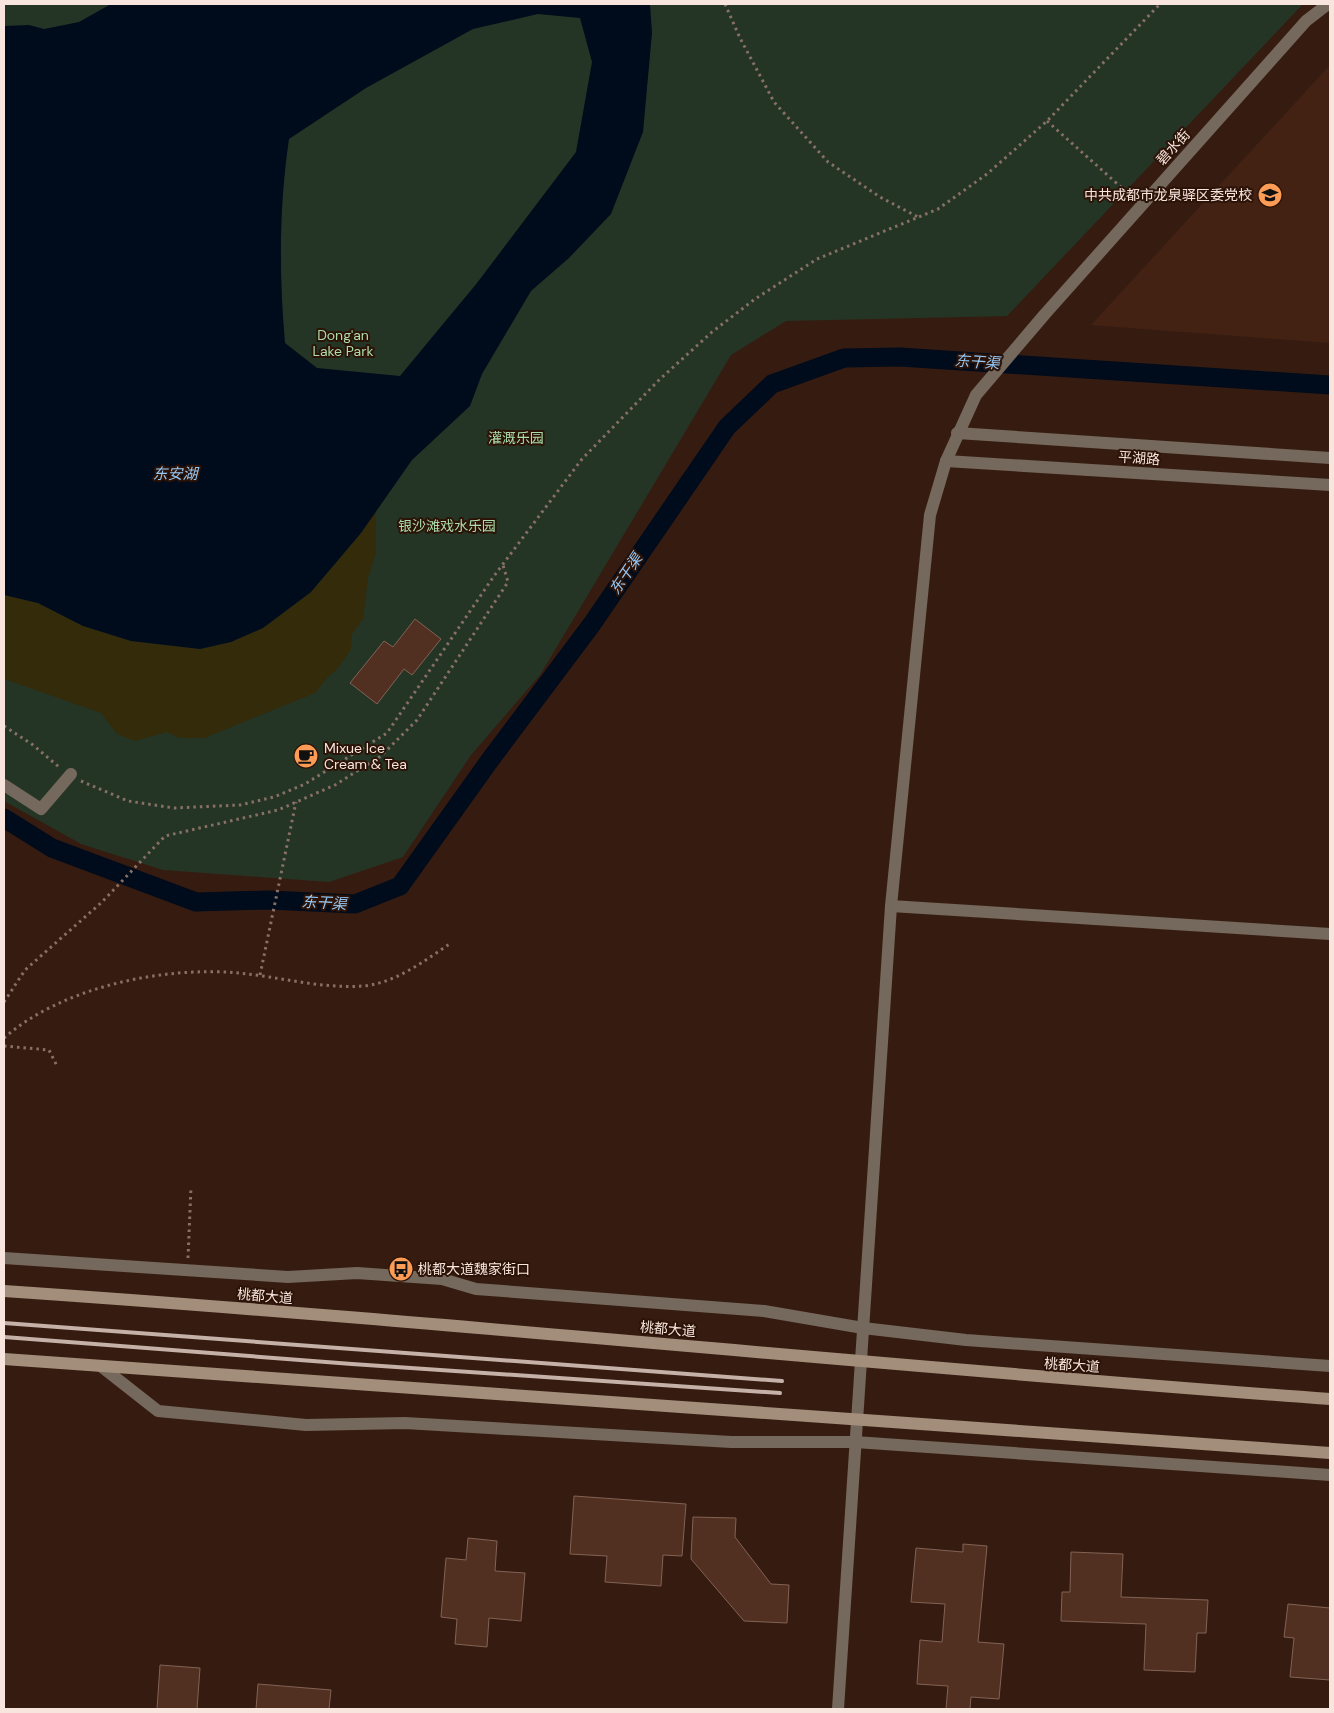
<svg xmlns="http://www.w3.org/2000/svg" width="1334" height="1713" viewBox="0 0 1334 1713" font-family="'DM Sans','Noto Sans SC',sans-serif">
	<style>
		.built { fill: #432213 }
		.green { fill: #253525 }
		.sand { fill: #332b0a }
		.water { fill: #000b1b; fill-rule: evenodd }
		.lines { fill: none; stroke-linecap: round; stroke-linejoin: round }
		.canal { stroke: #000b1b; stroke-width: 19 }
		.building { fill: #523021; stroke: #826255 }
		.path { stroke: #877065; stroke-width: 3; stroke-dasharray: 2.5 4; stroke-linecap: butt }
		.minor { stroke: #75685c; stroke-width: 12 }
		.tertiary { stroke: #75685c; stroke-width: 12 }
		.secondary { stroke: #a38e7b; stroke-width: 12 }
		.rail { stroke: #c6b1a8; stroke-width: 4 }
		.labels { text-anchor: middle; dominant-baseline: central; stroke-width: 4; stroke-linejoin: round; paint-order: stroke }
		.street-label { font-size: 14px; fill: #f8e5dd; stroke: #2c1307 }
		.poi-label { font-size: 14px; fill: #f8e5dd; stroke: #2c1307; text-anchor: start }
		.park-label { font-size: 14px; fill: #acdeac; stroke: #2c1307 }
		.water-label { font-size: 15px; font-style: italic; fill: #95c8f6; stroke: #2c1307 }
	</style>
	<rect width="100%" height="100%" fill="#361c10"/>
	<path class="built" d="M 1330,65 L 1330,343 L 1091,325 Z"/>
	<path class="green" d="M 4,4 L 1303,4 L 1007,316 L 786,321 L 731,355 L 540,675 L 471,755 L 403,857 L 329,882 L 163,870 L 81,844 L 4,801 Z"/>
	<path class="sand" d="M 376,508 L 376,553 L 368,578 L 363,619 L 352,634 L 351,649 L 340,666 L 327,678 L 315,693 L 204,738 L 179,738 L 167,732 L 135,741 L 117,734 L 101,713 L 4,679 L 4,595 L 38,603 L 83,626 L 131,641 L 200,649 L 231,642 L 263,628 L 311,592 L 361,533 Z"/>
	<path class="water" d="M 111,4 L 650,4 L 652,33 L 643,132 L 611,214 L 569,258 L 531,291 L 482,374 L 470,406 L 412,460 L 361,533 L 311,592 L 263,628 L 231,642 L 200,649 L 131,641 L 83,626 L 38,603 L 4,595 L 4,26 L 29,25 L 44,29 L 79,22 ZM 538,14 L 580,18 L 592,62 L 576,152 L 477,283 L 400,376 L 317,368 L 285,343 C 279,274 279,207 289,139 L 366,88 L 473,29 Z"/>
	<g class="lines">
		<path class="canal" d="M 4,818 L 52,848 L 196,902 L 269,900 L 355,904 L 400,886 L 490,760 L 592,624 L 727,427 L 772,384 L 844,358 L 900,357 L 1330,385"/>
	</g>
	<g class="building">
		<path d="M 415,619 L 441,639 L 412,675 L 404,669 L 377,704 L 350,683 L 384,641 L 393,647 Z"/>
		<path d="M 574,1496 L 686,1504 L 682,1556 L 663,1555 L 661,1586 L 605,1582 L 607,1556 L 570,1554 Z"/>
		<path d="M 693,1517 L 736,1518 L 735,1537 L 771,1584 L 789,1585 L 787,1623 L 744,1621 L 691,1559 Z"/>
		<path d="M 468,1538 L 497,1541 L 495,1571 L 525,1573 L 521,1621 L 489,1618 L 487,1647 L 455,1644 L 457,1619 L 441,1617 L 446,1558 L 466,1560 Z"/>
		<path d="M 963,1544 L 987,1546 L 978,1642 L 1004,1644 L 999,1699 L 971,1697 L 970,1709 L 946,1709 L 948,1686 L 917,1684 L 920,1640 L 942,1642 L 945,1604 L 911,1602 L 916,1548 L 963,1552 Z"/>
		<path d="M 1071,1552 L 1123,1554 L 1121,1597 L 1208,1600 L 1206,1633 L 1197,1633 L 1195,1672 L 1144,1670 L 1146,1624 L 1061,1621 L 1062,1592 L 1070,1592 Z"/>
		<path d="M 1288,1604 L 1330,1608 L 1330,1680 L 1290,1677 L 1294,1638 L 1284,1637 Z"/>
		<path d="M 160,1665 L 200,1668 L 197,1709 L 157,1709 Z"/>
		<path d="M 258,1684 L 331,1690 L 329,1709 L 256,1709 Z"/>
	</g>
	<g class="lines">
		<g class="path">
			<path d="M 725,4 L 740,38 L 774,102 L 828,162 L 880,197 L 918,217"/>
			<path d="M 1047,121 L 1132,197"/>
			<path d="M 4,726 L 33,745 L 59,767"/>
			<path d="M 81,781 L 128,801 L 174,808 L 240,805 L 274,797 L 305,784 L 387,733 L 494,576 L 582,459 L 659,380 L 712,332 L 755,299 L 817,259 L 938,209 L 987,174 L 1047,121 L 1160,4"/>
			<path d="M 260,975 L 296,802"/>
			<path d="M 4,1002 L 25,970 L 102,902 L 165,836 L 278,810 L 335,785 L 381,756 L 417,720 L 508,582 L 503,565"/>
			<path d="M 4,1038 C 62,987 163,966 239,973 C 280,977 322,989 363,986 C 396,983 424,961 451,943"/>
			<path d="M 4,1046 L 49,1050 L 57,1066"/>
			<path d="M 188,1258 L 191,1187"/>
		</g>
		<g class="minor">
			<path d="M 4,785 L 41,809 L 71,774"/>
			<path d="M 4,1258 L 288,1277 L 357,1273 L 442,1279 L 476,1289 L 764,1311 L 863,1328 L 966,1340 L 1330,1366"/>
			<path d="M 102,1367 L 158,1411 L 306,1425 L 405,1423 L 731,1442 L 855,1442 L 1330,1475"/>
		</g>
		<g class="tertiary">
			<path d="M 957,433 L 1330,458"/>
			<path d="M 946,461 L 1330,485"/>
			<path d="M 891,906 L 1330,934"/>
			<path d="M 838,1709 L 891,906 L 930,515 L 946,461 L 976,395 L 1045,314 L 1306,21 L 1328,4"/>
		</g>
		<g class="secondary">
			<path d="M 4,1291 C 446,1321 888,1367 1330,1399"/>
			<path d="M 4,1359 L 1330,1453"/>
		</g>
		<g class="rail">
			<path d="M 4,1323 L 782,1381"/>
			<path d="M 4,1337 L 352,1364 L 780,1393"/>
		</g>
	</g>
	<defs>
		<symbol id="school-disc" viewBox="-11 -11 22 22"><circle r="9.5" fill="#fd9c55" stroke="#2c1307"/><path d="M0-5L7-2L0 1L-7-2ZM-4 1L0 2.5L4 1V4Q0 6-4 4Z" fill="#111"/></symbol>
		<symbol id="cafe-disc" viewBox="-11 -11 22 22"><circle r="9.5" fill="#fd9c55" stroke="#2c1307"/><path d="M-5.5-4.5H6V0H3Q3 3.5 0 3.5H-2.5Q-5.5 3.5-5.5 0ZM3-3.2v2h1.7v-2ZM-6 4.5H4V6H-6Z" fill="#111"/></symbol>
		<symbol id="bus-disc" viewBox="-11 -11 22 22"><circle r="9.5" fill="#fd9c55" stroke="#2c1307"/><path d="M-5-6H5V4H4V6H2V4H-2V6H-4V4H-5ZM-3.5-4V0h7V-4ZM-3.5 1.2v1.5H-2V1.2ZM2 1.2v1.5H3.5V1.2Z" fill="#111"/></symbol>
	</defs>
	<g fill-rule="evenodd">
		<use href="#school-disc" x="1256" y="181" width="28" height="28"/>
		<use href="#cafe-disc" x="292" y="742" width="28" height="28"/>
		<use href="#bus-disc" x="387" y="1255" width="28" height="28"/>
	</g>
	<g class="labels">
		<g class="street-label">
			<text transform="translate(1173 147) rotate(-48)">碧水街</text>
			<text transform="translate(1139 458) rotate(4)">平湖路</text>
			<text transform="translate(265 1296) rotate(5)">桃都大道</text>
			<text transform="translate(668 1329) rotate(5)">桃都大道</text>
			<text transform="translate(1072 1365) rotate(4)">桃都大道</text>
		</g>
		<g class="poi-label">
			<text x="1252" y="195" text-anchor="end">中共成都市龙泉驿区委党校</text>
			<text x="324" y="748">Mixue Ice<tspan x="324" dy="16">Cream &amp; Tea</tspan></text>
			<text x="418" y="1269">桃都大道魏家街口</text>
		</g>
		<g class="park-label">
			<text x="343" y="335">Dong'an<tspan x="343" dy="16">Lake Park</tspan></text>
			<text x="516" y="438">灌溉乐园</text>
			<text x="447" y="526">银沙滩戏水乐园</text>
		</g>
		<g class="water-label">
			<text transform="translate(977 362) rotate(4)">东干渠</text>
			<text x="175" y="474">东安湖</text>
			<text transform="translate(626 574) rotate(-56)">东干渠</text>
			<text transform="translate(324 903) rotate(3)">东干渠</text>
		</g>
	</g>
	<rect width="1334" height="1713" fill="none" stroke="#f8e5dd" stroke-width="10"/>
</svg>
